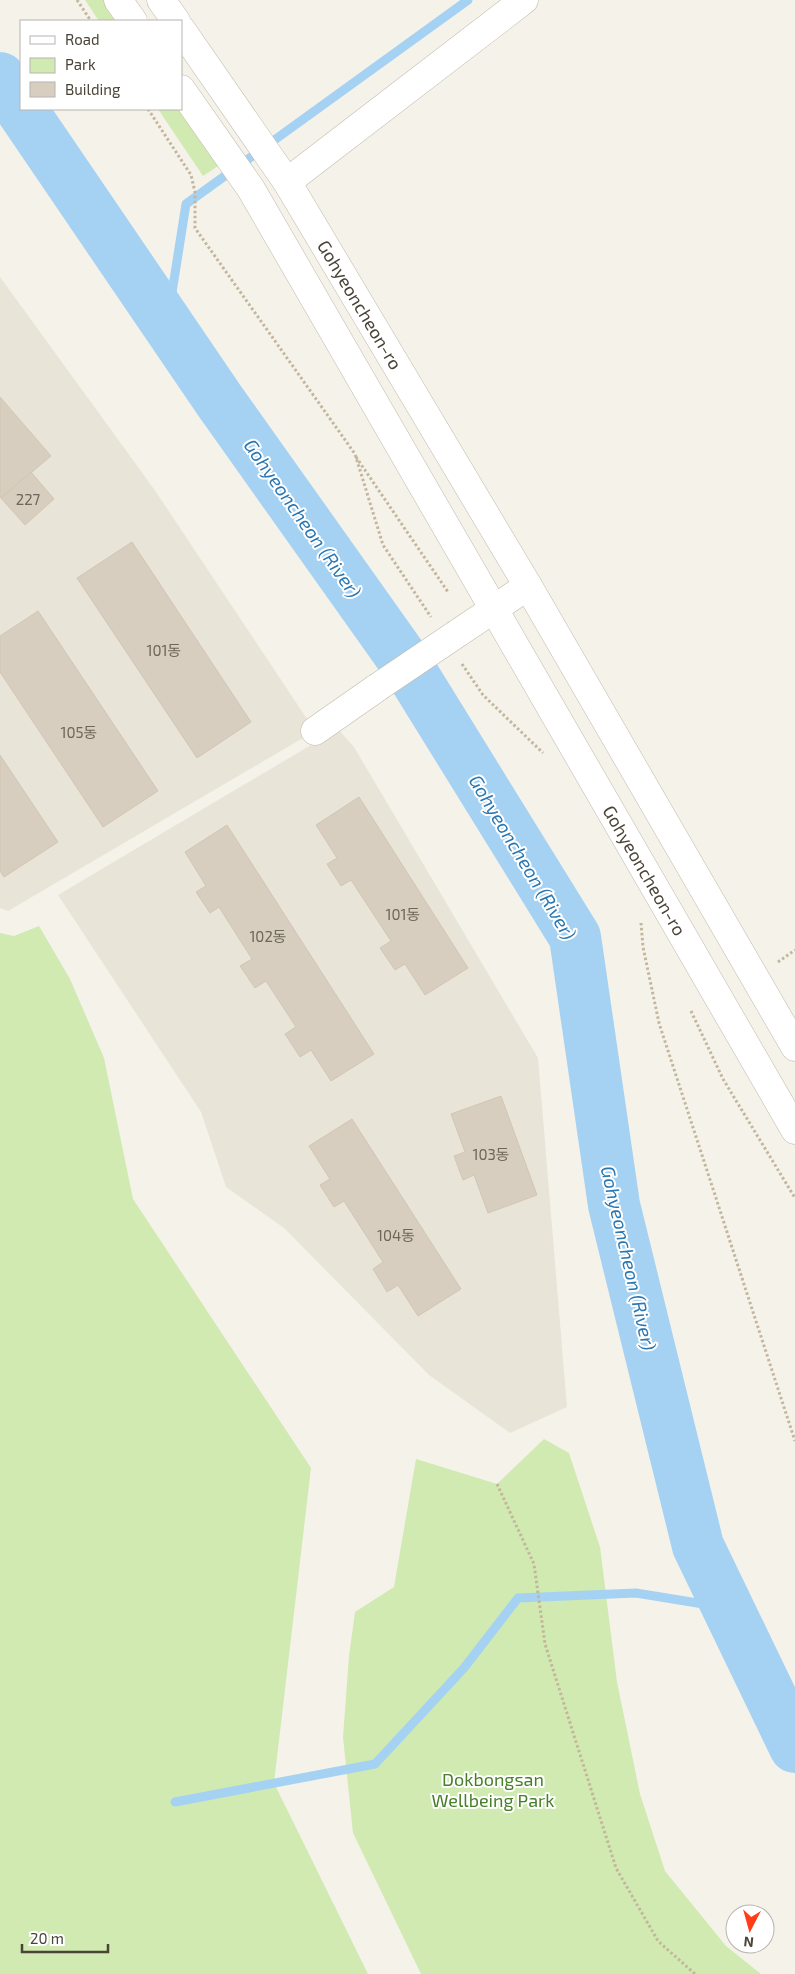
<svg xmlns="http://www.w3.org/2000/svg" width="795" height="1974" viewBox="0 0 795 1974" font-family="'Exo 2','Noto Sans KR',sans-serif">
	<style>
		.residential { fill: #e9e4d8 }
		.green { fill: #d0eab2 }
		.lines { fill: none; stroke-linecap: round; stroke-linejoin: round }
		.stream { stroke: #a5d2f3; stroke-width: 9 }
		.river { stroke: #a5d2f3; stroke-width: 52 }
		.building { fill: #d7cebf; stroke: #d2c6b2 }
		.minor-casing { stroke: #c1baac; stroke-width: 29 }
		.path { stroke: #c3b69c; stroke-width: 3; stroke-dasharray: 2.5 2.5; stroke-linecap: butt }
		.minor { stroke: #fff; stroke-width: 28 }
		.minor-bridge-casing { stroke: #c1baac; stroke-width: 29; stroke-linecap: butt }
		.minor-bridge { stroke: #fff; stroke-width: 28 }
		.labels { text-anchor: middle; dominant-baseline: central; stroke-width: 4; stroke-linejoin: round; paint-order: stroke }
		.number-label { font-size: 15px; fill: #6d6659 }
		.street-label { font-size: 18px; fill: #4a4337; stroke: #fff }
		.park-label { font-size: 18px; fill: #477e28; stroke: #fff }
		.water-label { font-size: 19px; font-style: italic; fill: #2b77b2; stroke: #fff }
	</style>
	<rect width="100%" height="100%" fill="#f5f2ea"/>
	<g class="residential">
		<path d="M 0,277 L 154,489 L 315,731 L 8,911 L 0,908 Z"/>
		<path d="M 338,729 L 354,747 L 538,1058 L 567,1407 L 510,1433 L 429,1375 L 284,1228 L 226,1187 L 201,1112 L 58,895 Z"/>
	</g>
	<g class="green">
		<path d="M 85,0 L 108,0 L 123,21 L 99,21 Z"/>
		<path d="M 158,109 L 181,109 L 224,162 L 203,176 Z"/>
		<path d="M 39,926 L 70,979 L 104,1058 L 133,1199 L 311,1468 L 274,1783 L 368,1974 L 0,1974 L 0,933 L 14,936 Z"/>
		<path d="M 544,1439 L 569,1453 L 600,1547 L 617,1682 L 640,1794 L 665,1871 L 726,1946 L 761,1974 L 421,1974 L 353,1833 L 343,1737 L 349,1656 L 355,1612 L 394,1587 L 416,1459 L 497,1484 Z"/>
	</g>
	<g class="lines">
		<g class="stream">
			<path d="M 167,324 L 186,204 L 468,0"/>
			<path d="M 175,1802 L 375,1764 L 464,1668 L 518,1598 L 636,1593 L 728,1608"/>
		</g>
		<path class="river" d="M 0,78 L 219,400 L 405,662 L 575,937 L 614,1205 L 698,1546 L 795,1747"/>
	</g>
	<g class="building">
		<path d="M 0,397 L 51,456 L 1,498 L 0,496 Z"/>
		<path d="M 31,472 L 54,499 L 25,525 L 1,498 Z"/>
		<path d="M 132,542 L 251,722 L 197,758 L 77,578 Z"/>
		<path d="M 38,611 L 158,791 L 103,827 L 0,672 L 0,636 Z"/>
		<path d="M 0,755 L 58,842 L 4,877 L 0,871 Z"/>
		<path d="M 359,797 L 468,968 L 425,995 L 405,964 L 395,970 L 380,948 L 391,941 L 351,880 L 341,886 L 327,864 L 337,858 L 316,825 Z"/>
		<path d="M 227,825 L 374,1054 L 331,1081 L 311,1050 L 300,1057 L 285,1034 L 296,1027 L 266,981 L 255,988 L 240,966 L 252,959 L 219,907 L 210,913 L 196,892 L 206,886 L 185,852 Z"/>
		<path d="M 501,1096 L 537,1195 L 488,1213 L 474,1175 L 463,1180 L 454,1156 L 465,1152 L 451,1114 Z"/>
		<path d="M 352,1119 L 461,1289 L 418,1316 L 398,1285 L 387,1292 L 373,1269 L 383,1262 L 344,1201 L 334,1207 L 320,1185 L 330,1179 L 309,1146 Z"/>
	</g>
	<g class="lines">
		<defs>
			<g id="minor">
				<path d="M 118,0 L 133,21"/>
				<path d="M 161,0 L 176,21"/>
				<path id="s1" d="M 181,29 L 287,182 L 528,586 L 795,1047"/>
				<path id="s2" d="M 181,89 L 251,189 L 795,1130"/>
				<path d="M 287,182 L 524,0"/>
				<path d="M 458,633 L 528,586"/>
				<path d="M 315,731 L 378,687"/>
			</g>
		</defs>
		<use href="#minor" class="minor-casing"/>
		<g class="path">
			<path d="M 77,0 L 91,21"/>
			<path d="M 148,109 L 191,175 L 195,192 L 195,228 L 355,454 L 383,545 L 431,617"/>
			<path d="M 356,457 L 448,592"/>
			<path d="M 462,664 L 483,695 L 543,753"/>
			<path d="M 641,923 L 643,947 L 659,1023 L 795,1441"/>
			<path d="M 778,962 L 795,950"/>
			<path d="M 691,1011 L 723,1079 L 795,1198"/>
			<path d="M 497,1484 L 534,1564 L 545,1644 L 616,1868 L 658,1941 L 695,1974"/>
		</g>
		<use href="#minor" class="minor"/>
		<defs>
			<path id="minor-bridge" d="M 378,687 L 458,633"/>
		</defs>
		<use href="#minor-bridge" class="minor-bridge-casing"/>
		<use href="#minor-bridge" class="minor-bridge"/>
	</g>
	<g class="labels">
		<g class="number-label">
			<text x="28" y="499">227</text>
			<text x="164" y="650">101동</text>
			<text x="79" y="732">105동</text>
			<text x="403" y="914">101동</text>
			<text x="268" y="936">102동</text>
			<text x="491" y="1154">103동</text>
			<text x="396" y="1235">104동</text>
		</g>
		<g class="street-label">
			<text stroke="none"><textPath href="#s1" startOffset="329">Gohyeoncheon-ro</textPath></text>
			<text stroke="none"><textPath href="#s2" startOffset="909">Gohyeoncheon-ro</textPath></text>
		</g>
		<g class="park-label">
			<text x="493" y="1779">Dokbongsan<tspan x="493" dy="21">Wellbeing Park</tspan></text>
		</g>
		<g class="water-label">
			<text transform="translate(303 518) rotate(55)">Gohyeoncheon (River)</text>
			<text transform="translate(523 857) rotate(59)">Gohyeoncheon (River)</text>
			<text transform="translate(629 1258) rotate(77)">Gohyeoncheon (River)</text>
		</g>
	</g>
	<rect x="20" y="20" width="162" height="90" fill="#ffffff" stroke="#b7b4af"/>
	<rect x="30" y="36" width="25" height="8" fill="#ffffff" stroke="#b7b4af"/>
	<text x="65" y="45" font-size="15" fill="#4a4337">Road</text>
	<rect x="30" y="58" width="25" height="15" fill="#d0eab2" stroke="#b7b4af"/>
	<text x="65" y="70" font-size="15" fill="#4a4337">Park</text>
	<rect x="30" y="82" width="25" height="15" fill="#d7cebf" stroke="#b7b4af"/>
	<text x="65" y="95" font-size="15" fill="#4a4337">Building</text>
	<g transform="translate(750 1929) rotate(186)"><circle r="24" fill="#ffffff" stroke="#b7b4af"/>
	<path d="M0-4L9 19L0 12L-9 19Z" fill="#ff3d17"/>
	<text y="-8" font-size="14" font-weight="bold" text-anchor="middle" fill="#4a4337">N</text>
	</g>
	<path d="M22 1944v8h86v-8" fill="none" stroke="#4a4337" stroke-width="2.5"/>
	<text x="30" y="1944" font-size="15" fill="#4a4337" stroke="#ffffff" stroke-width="4" paint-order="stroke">20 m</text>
</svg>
